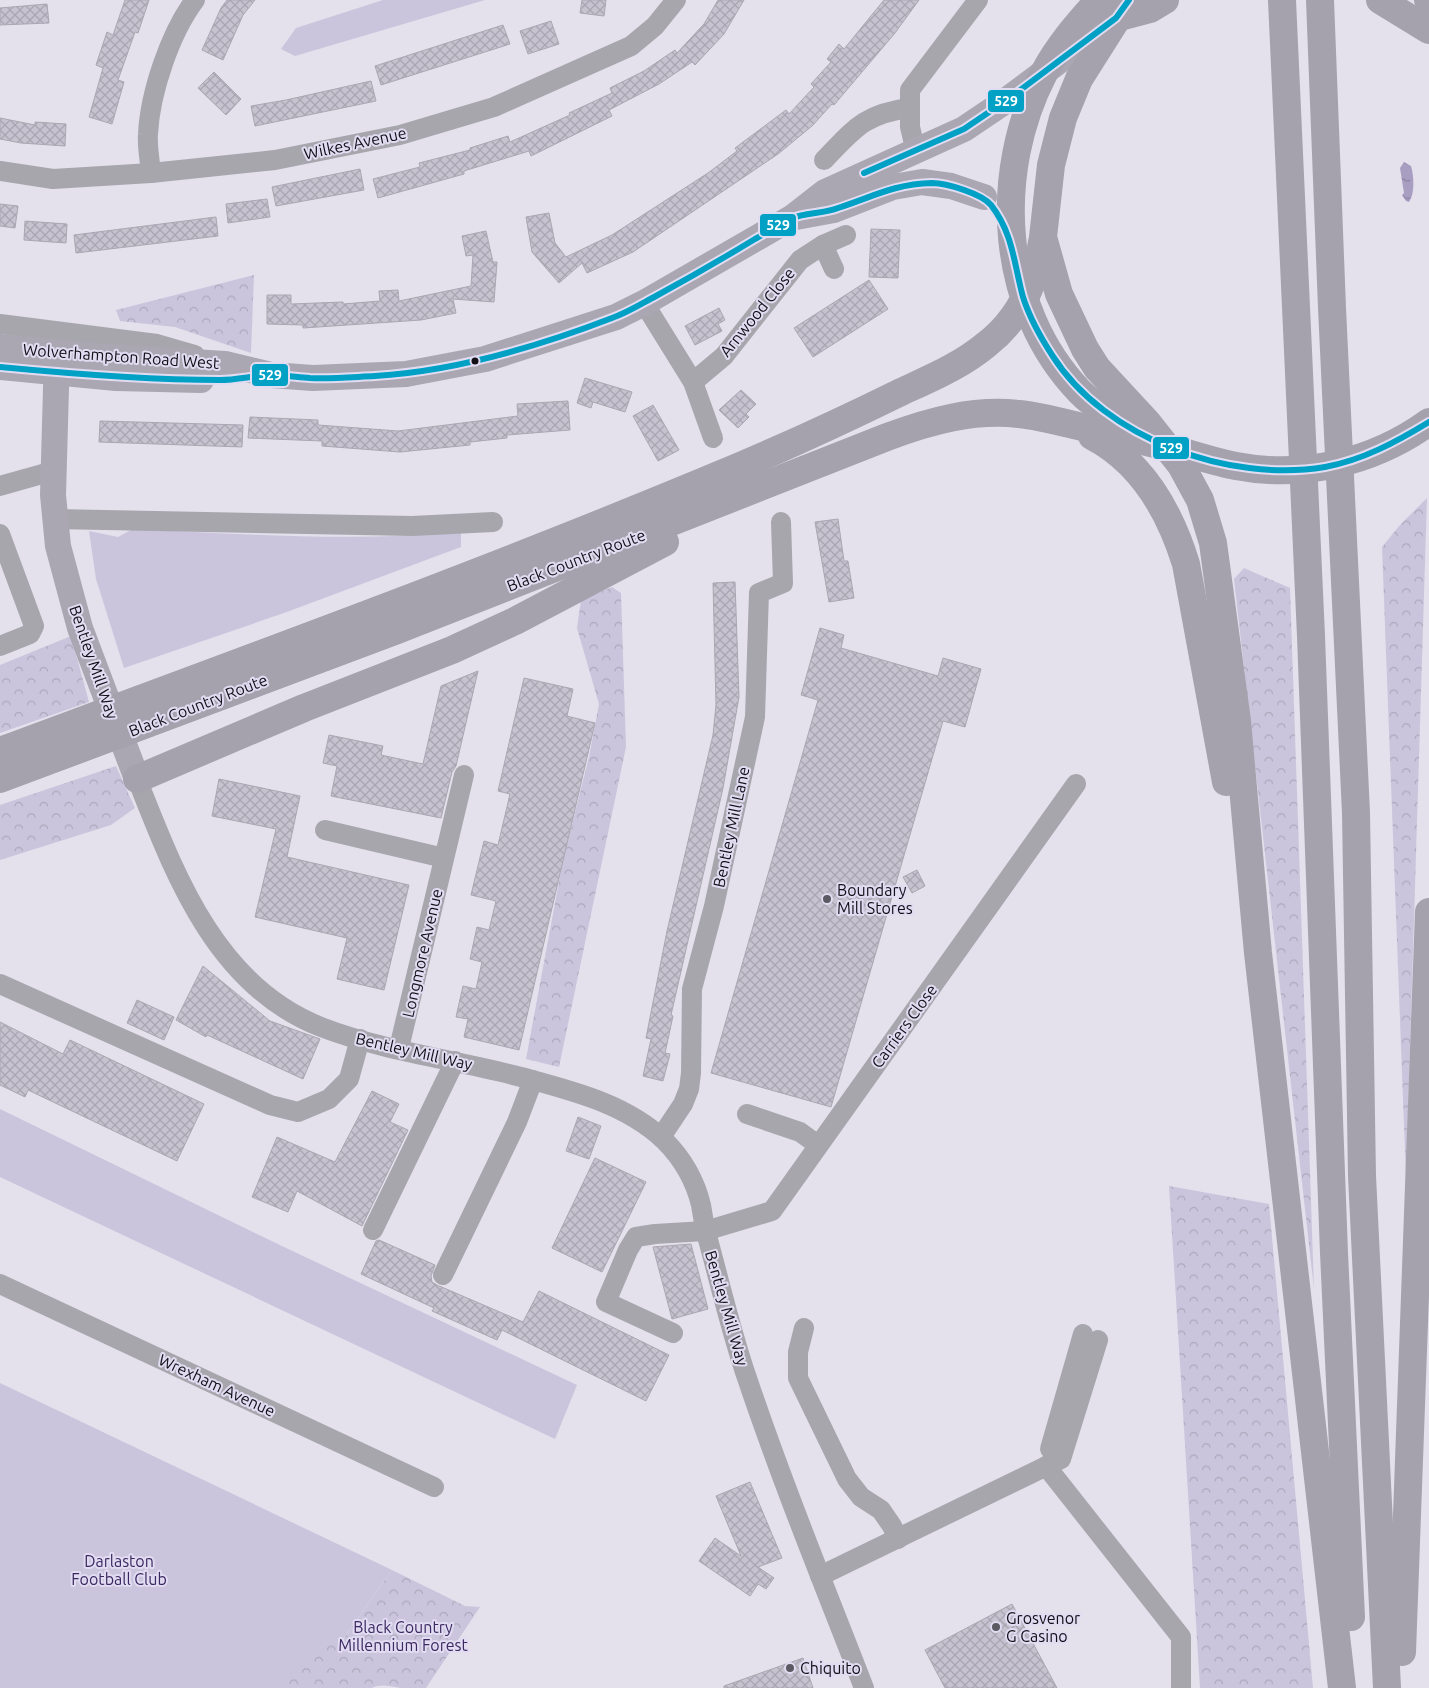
<svg xmlns="http://www.w3.org/2000/svg" width="1429" height="1688" viewBox="0 0 1429 1688" font-family="Ubuntu,sans-serif">
	<style>
		.green { fill: #cac5dc }
		.forest { fill: url(#forest-crowns) }
		.water { fill: url(#water-ripples) }
		.building { fill: url(#building-cross-hatch); stroke: #aaa7b1 }
		.lines { fill: none; stroke-linecap: round; stroke-linejoin: round }
		.minor { stroke: #a7a6ad; stroke-width: 20 }
		.major { stroke: #aaa7b2; stroke-width: 26 }
		.highway { stroke: #a5a2ad; stroke-width: 28 }
		.bus-1-casing { stroke: #e1dcf2; stroke-width: 10 }
		.bus-1 { stroke: #01a1c5; stroke-width: 6 }
		.bus-dot { fill: #111017; stroke: #e1dcf2; stroke-width: 2 }
		.poi-dot { fill: #5b5962; stroke: #e1dcf2; stroke-width: 2 }
		.labels { text-anchor: middle; dominant-baseline: central; stroke-width: 4; stroke-linejoin: round; paint-order: stroke }
		.street-label { font-size: 16px; fill: #111017; stroke: #e1dcf2 }
		.poi-label { font-size: 16px; fill: #111017; stroke: #e1dcf2; text-anchor: start }
		.park-label { font-size: 16px; fill: #3b2860; stroke: #e1dcf2 }
		.line-badge { stroke: #e1dcf2; stroke-width: 2 }
		.badge-label { font-size: 14px; text-anchor: middle; font-weight: bold; fill: #fff }
	</style>
	<defs>
		<pattern id="forest-crowns" width="20" height="18" patternUnits="userSpaceOnUse" patternTransform="scale(1.25)"><rect width="20" height="18" fill="#cac5dc"/><path d="M2 6a3 3 0 1 1 6 0M12 15a3 3 0 1 1 6 0" fill="none" stroke="#aca8bc"/></pattern>
		<pattern id="water-ripples" width="26" height="14" patternUnits="userSpaceOnUse" patternTransform="scale(1.25)"><rect width="26" height="14" fill="#a79ec1"/><path d="M2 4q2-2 4 0t4 0M15 11q2-2 4 0t4 0" fill="none" stroke="#877f9c"/></pattern>
		<pattern id="building-cross-hatch" width="8" height="8" patternUnits="userSpaceOnUse" patternTransform="scale(1.25)"><rect width="8" height="8" fill="#c6c2d0"/><path d="M0 0l8 8M0 8l8-8" fill="none" stroke="#a9a6b2"/></pattern>
	</defs>
	<rect width="100%" height="100%" fill="#e4e1ed"/>
	<g class="green">
		<path d="M 383,0 L 485,0 L 295,56 L 281,49 L 296,28 Z"/>
		<path d="M 133,529 C 243,534 352,542 461,532 L 461,547 L 284,613 L 124,668 L 96,579 L 89,531 L 118,537 Z"/>
		<path d="M 0,1109 L 284,1247 L 577,1385 L 555,1439 L 0,1177 Z"/>
		<path d="M 0,1383 L 392,1570 L 308,1688 L 0,1688 Z"/>
	</g>
	<g class="forest">
		<path d="M 254,275 L 251,353 L 175,327 L 120,321 L 116,310 Z"/>
		<path d="M 1427,498 L 1406,1178 L 1382,547 L 1400,525 Z"/>
		<path d="M 1244,568 L 1290,588 L 1314,1289 L 1234,579 Z"/>
		<path d="M 612,587 L 621,593 L 626,747 L 559,1067 L 526,1059 L 563,860 L 589,757 L 599,704 L 577,628 L 581,600 Z"/>
		<path d="M 71,636 L 89,702 L 0,733 L 0,665 Z"/>
		<path d="M 116,766 L 135,808 L 111,825 L 0,860 L 0,805 Z"/>
		<path d="M 1169,1186 L 1269,1204 L 1313,1688 L 1200,1688 Z"/>
		<path d="M 392,1570 L 465,1606 L 480,1607 L 426,1688 C 418,1688 409,1688 401,1688 C 390,1687 383,1683 372,1688 L 273,1688 L 314,1649 L 341,1642 Z"/>
	</g>
	<path class="water" d="M 1404,162 L 1411,166 C 1414,176 1415,194 1409,202 L 1406,201 L 1402,195 L 1404,193 L 1400,168 Z"/>
	<g class="building">
		<path d="M 125,0 L 149,0 L 138,33 L 135,32 L 118,80 L 124,82 L 112,124 L 89,117 L 103,68 L 96,65 L 107,32 L 113,35 Z"/>
		<path d="M 227,0 L 255,0 L 243,15 L 223,60 L 202,50 L 221,8 Z"/>
		<path d="M 582,0 L 606,0 L 604,16 L 580,13 Z"/>
		<path d="M 718,0 L 744,0 L 724,34 L 695,65 L 692,62 L 659,84 L 609,110 L 612,116 L 531,156 L 529,151 L 464,171 L 464,174 L 378,198 L 373,179 L 420,167 L 419,163 L 470,150 L 470,148 L 508,136 L 510,142 L 570,115 L 569,113 L 612,93 L 610,88 L 644,71 L 675,50 L 677,53 L 704,24 Z"/>
		<path d="M 884,0 L 919,0 L 895,33 L 834,105 L 832,104 L 812,126 L 778,154 L 633,252 L 587,273 L 582,263 L 559,283 L 532,252 L 526,217 L 549,213 L 555,243 L 566,257 L 612,235 L 708,173 L 737,151 L 735,148 L 786,110 L 789,114 L 814,87 L 811,84 L 831,62 L 827,59 L 839,44 L 844,49 Z"/>
		<path d="M 47,4 L 49,23 L 0,25 L 0,8 Z"/>
		<path d="M 551,21 L 559,44 L 528,54 L 520,31 Z"/>
		<path d="M 503,25 L 510,44 L 381,85 L 375,66 Z"/>
		<path d="M 214,72 L 241,99 L 226,115 L 198,88 Z"/>
		<path d="M 371,81 L 376,101 L 255,126 L 251,106 L 286,100 Z"/>
		<path d="M 0,118 L 35,125 L 35,122 L 66,124 L 65,146 L 21,143 L 0,139 Z"/>
		<path d="M 360,169 L 364,190 L 276,206 L 272,187 Z"/>
		<path d="M 267,199 L 270,217 L 228,223 L 226,204 Z"/>
		<path d="M 0,204 L 18,206 L 15,228 L 0,226 Z"/>
		<path d="M 216,217 L 218,236 L 76,253 L 74,235 Z"/>
		<path d="M 25,221 L 67,224 L 66,243 L 24,240 Z"/>
		<path d="M 871,229 L 900,230 L 898,278 L 869,277 Z"/>
		<path d="M 486,231 L 493,262 L 497,262 L 494,302 L 453,299 L 456,313 L 421,320 L 303,328 L 303,325 L 267,324 L 267,295 L 291,295 L 291,304 L 343,302 L 343,304 L 380,301 L 379,291 L 398,290 L 399,301 L 471,286 L 473,255 L 466,256 L 462,236 Z"/>
		<path d="M 869,280 L 888,309 L 813,357 L 794,328 Z"/>
		<path d="M 719,308 L 725,320 L 718,324 L 722,331 L 695,345 L 685,326 Z"/>
		<path d="M 585,378 L 632,392 L 625,412 L 593,402 L 591,408 L 577,403 Z"/>
		<path d="M 741,390 L 756,404 L 746,414 L 749,417 L 738,428 L 719,410 Z"/>
		<path d="M 568,401 L 570,430 L 507,435 L 507,438 L 470,442 L 470,445 L 400,452 L 322,446 L 322,441 L 248,438 L 250,417 L 318,420 L 318,425 L 398,431 L 518,416 L 517,404 Z"/>
		<path d="M 653,405 L 679,450 L 658,461 L 633,416 Z"/>
		<path d="M 100,421 L 243,425 L 242,447 L 99,442 Z"/>
		<path d="M 838,519 L 844,561 L 848,561 L 854,598 L 829,602 L 815,522 Z"/>
		<path d="M 735,582 L 739,697 L 723,788 L 671,1015 L 673,1016 L 665,1053 L 670,1054 L 663,1081 L 643,1076 L 651,1039 L 646,1038 L 667,931 L 713,735 L 716,705 L 713,583 Z"/>
		<path d="M 820,628 L 844,635 L 841,648 L 938,676 L 943,658 L 981,669 L 965,727 L 943,721 L 831,1107 L 711,1073 L 818,700 L 801,695 Z"/>
		<path d="M 478,671 L 456,766 L 452,772 L 441,818 L 331,796 L 337,766 L 323,763 L 329,735 L 383,746 L 381,755 L 423,764 L 441,686 Z"/>
		<path d="M 524,678 L 573,689 L 567,716 L 595,723 L 519,1050 L 464,1037 L 468,1019 L 456,1017 L 463,986 L 476,989 L 482,962 L 470,959 L 477,927 L 489,930 L 496,901 L 471,895 L 484,841 L 498,845 L 510,794 L 498,791 Z"/>
		<path d="M 219,779 L 300,796 L 287,857 L 409,885 L 384,990 L 337,979 L 347,938 L 255,917 L 276,829 L 212,816 Z"/>
		<path d="M 917,870 L 925,886 L 912,893 L 903,877 Z"/>
		<path d="M 203,966 L 270,1021 L 320,1039 L 303,1079 L 207,1035 L 206,1037 L 176,1020 Z"/>
		<path d="M 137,1000 L 174,1017 L 164,1040 L 127,1023 Z"/>
		<path d="M 0,1022 L 63,1054 L 70,1040 L 204,1104 L 177,1161 L 28,1090 L 25,1097 L 0,1085 Z"/>
		<path d="M 372,1091 L 399,1104 L 390,1122 L 408,1130 L 362,1226 L 297,1191 L 288,1212 L 252,1197 L 277,1137 L 335,1162 Z"/>
		<path d="M 578,1117 L 601,1126 L 589,1159 L 566,1151 Z"/>
		<path d="M 595,1158 L 646,1182 L 602,1272 L 552,1248 Z"/>
		<path d="M 379,1240 L 435,1265 L 431,1276 L 432,1282 L 437,1285 L 523,1322 L 539,1291 L 669,1355 L 646,1401 L 502,1330 L 497,1340 L 432,1311 L 434,1308 L 361,1274 L 376,1241 Z"/>
		<path d="M 691,1244 L 708,1309 L 672,1319 L 653,1247 Z"/>
		<path d="M 750,1482 L 782,1558 L 758,1567 L 774,1578 L 766,1589 L 758,1584 L 750,1596 L 699,1561 L 715,1538 L 741,1556 L 716,1496 Z"/>
		<path d="M 1012,1604 L 1057,1688 L 945,1688 L 925,1650 Z"/>
		<path d="M 803,1658 L 813,1688 L 724,1688 L 724,1686 Z"/>
	</g>
	<g class="lines">
		<g class="minor">
			<path d="M 916,152 L 910,127 L 910,90 L 978,0"/>
			<path d="M 824,160 C 854,129 864,114 909,108"/>
			<path d="M 0,171 L 53,179 L 151,173 L 275,160 L 400,135 L 494,107 L 631,46 L 655,26 L 676,0"/>
			<path d="M 151,173 C 150,161 147,147 148,134 C 150,93 170,33 195,0"/>
			<path d="M 823,245 L 834,269"/>
			<path d="M 644,303 L 693,382 L 713,438"/>
			<path d="M 0,324 L 157,344 L 195,355"/>
			<path d="M 693,382 L 724,356 L 800,260 L 823,245 L 846,235"/>
			<path d="M 0,486 L 53,471"/>
			<path d="M 54,519 L 412,526 L 493,522"/>
			<path d="M 0,534 L 34,626 L 30,634 L 0,646"/>
			<path d="M 137,779 C 175,875 216,986 321,1027 C 386,1052 458,1060 525,1078 C 573,1091 626,1104 664,1140 C 682,1158 695,1180 701,1205 C 703,1216 704,1226 707,1236 C 720,1283 731,1332 747,1378 C 782,1482 824,1585 864,1688"/>
			<path d="M 325,830 L 444,858"/>
			<path d="M 0,984 L 270,1105 L 298,1112 L 329,1099 L 349,1079 L 360,1039"/>
			<path d="M 399,1048 L 464,775"/>
			<path d="M 747,1114 L 800,1132 L 818,1145"/>
			<path d="M 661,1137 L 683,1104 L 689,1089 L 691,1073 L 692,989 L 714,906 L 755,717 L 759,593 L 783,583 L 781,522"/>
			<path d="M 373,1230 L 455,1061"/>
			<path d="M 443,1275 L 517,1122 L 533,1080"/>
			<path d="M 0,1284 L 434,1487"/>
			<path d="M 804,1328 L 798,1352 L 798,1378 L 847,1479 L 861,1497 L 881,1510 L 892,1526 L 898,1539"/>
			<path d="M 673,1333 L 606,1302 L 628,1250 L 636,1237 L 655,1234 L 705,1231 L 772,1211 L 1076,784"/>
			<path d="M 1050,1449 L 1083,1334"/>
			<path d="M 1046,1466 L 1181,1637 L 1181,1688"/>
			<path d="M 820,1576 L 1061,1459 L 1098,1340"/>
		</g>
		<g class="major">
			<path d="M 796,217 L 834,210 L 893,187 L 922,182 L 951,186 L 984,197"/>
			<path d="M 0,347 L 95,356 L 225,364 L 271,375 L 313,378 L 406,374 L 485,359 L 616,317 L 644,303 L 793,217 L 825,192 L 964,129 L 1007,100 L 1116,18"/>
			<path d="M 57,353 L 53,495 L 58,546 L 80,628 L 137,779"/>
			<path d="M 0,367 L 116,378 L 201,380"/>
		</g>
		<g class="highway">
			<path d="M 1099,0 C 1079,22 1058,46 1044,73 C 992,173 999,308 1080,392 C 1097,409 1119,420 1140,433"/>
			<path d="M 1129,0 L 1079,79 L 1063,118 L 1051,165 L 1043,237 L 1059,294 L 1085,349 L 1097,368 L 1147,422 L 1181,465 L 1200,500 L 1213,543 L 1237,721 L 1258,953 L 1342,1688"/>
			<path d="M 1282,0 L 1311,636 L 1334,1253 L 1351,1617"/>
			<path d="M 1320,0 L 1332,308 L 1356,813 L 1362,1176 L 1387,1688"/>
			<path d="M 1380,0 L 1429,30"/>
			<path d="M 1428,0 L 1429,2"/>
			<path d="M 1116,18 L 1150,9 L 1165,0"/>
			<path d="M 1092,436 C 1142,462 1170,512 1186,564 L 1226,782"/>
			<path d="M 0,751 C 239,662 479,575 714,477 C 777,451 838,423 899,393 C 929,379 961,366 987,344 C 1019,319 1036,282 1042,242"/>
			<path d="M 0,779 L 395,631 L 887,437 C 930,421 973,409 1019,414 C 1040,416 1061,422 1082,427 C 1109,434 1136,439 1163,446 C 1187,453 1211,461 1236,466 C 1303,479 1374,462 1429,422"/>
			<path d="M 137,779 L 304,708 L 452,650 L 515,621 L 665,542"/>
			<path d="M 1402,1652 L 1429,912"/>
		</g>
		<defs>
			<g id="bus-1">
				<path d="M 864,173 L 964,129 L 1007,100 L 1116,18 L 1129,0"/>
				<path d="M 0,367 C 73,374 146,380 220,380 C 236,380 252,376 269,375 C 282,375 296,377 310,378 C 331,379 353,377 375,376 C 455,371 537,347 612,318 C 627,313 641,304 656,296 C 689,278 722,259 755,239 C 766,233 778,224 790,219 C 805,212 823,214 838,208 C 872,197 894,184 932,183 C 947,183 982,194 991,205 C 1013,233 1014,264 1023,297 C 1029,316 1041,338 1052,355 C 1105,439 1229,483 1325,467 C 1363,460 1396,442 1429,422"/>
			</g>
		</defs>
		<use href="#bus-1" class="bus-1-casing"/>
		<use href="#bus-1" class="bus-1"/>
	</g>
	<circle class="bus-dot" cx="475" cy="361" r="4.5"/>
	<g class="poi-dot">
		<circle cx="827" cy="899" r="5"/>
		<circle cx="996" cy="1627" r="5"/>
		<circle cx="790" cy="1668" r="5"/>
	</g>
	<g class="labels">
		<g class="street-label">
			<text transform="translate(355 143) rotate(-12)">Wilkes Avenue</text>
			<text transform="translate(757 312) rotate(-51)">Arnwood Close</text>
			<text transform="translate(121 356) rotate(4)">Wolverhampton Road West</text>
			<text transform="translate(576 560) rotate(-21)">Black Country Route</text>
			<text transform="translate(94 662) rotate(71)">Bentley Mill Way</text>
			<text transform="translate(198 705) rotate(-21)">Black Country Route</text>
			<text transform="translate(731 827) rotate(-78)">Bentley Mill Lane</text>
			<text transform="translate(422 953) rotate(-77)">Longmore Avenue</text>
			<text transform="translate(904 1026) rotate(-54)">Carriers Close</text>
			<text transform="translate(414 1051) rotate(13)">Bentley Mill Way</text>
			<text transform="translate(727 1308) rotate(74)">Bentley Mill Way</text>
			<text transform="translate(217 1385) rotate(25)">Wrexham Avenue</text>
		</g>
		<g class="poi-label">
			<text x="837" y="890">Boundary<tspan x="837" dy="18">Mill Stores</tspan></text>
			<text x="1006" y="1618">Grosvenor<tspan x="1006" dy="18">G Casino</tspan></text>
			<text x="800" y="1668">Chiquito</text>
		</g>
		<g class="park-label">
			<text x="119" y="1561">Darlaston<tspan x="119" dy="18">Football Club</tspan></text>
			<text x="403" y="1627">Black Country<tspan x="403" dy="18">Millennium Forest</tspan></text>
		</g>
	</g>
	<g class="line-badge">
		<rect x="987" y="89" width="38" height="24" rx="5" fill="#01a1c5"/>
		<rect x="759" y="213" width="38" height="24" rx="5" fill="#01a1c5"/>
		<rect x="251" y="363" width="38" height="24" rx="5" fill="#01a1c5"/>
		<rect x="1152" y="436" width="38" height="24" rx="5" fill="#01a1c5"/>
	</g>
	<g class="badge-label">
		<text x="1006" y="106">529</text>
		<text x="778" y="230">529</text>
		<text x="270" y="380">529</text>
		<text x="1171" y="453">529</text>
	</g>
</svg>
